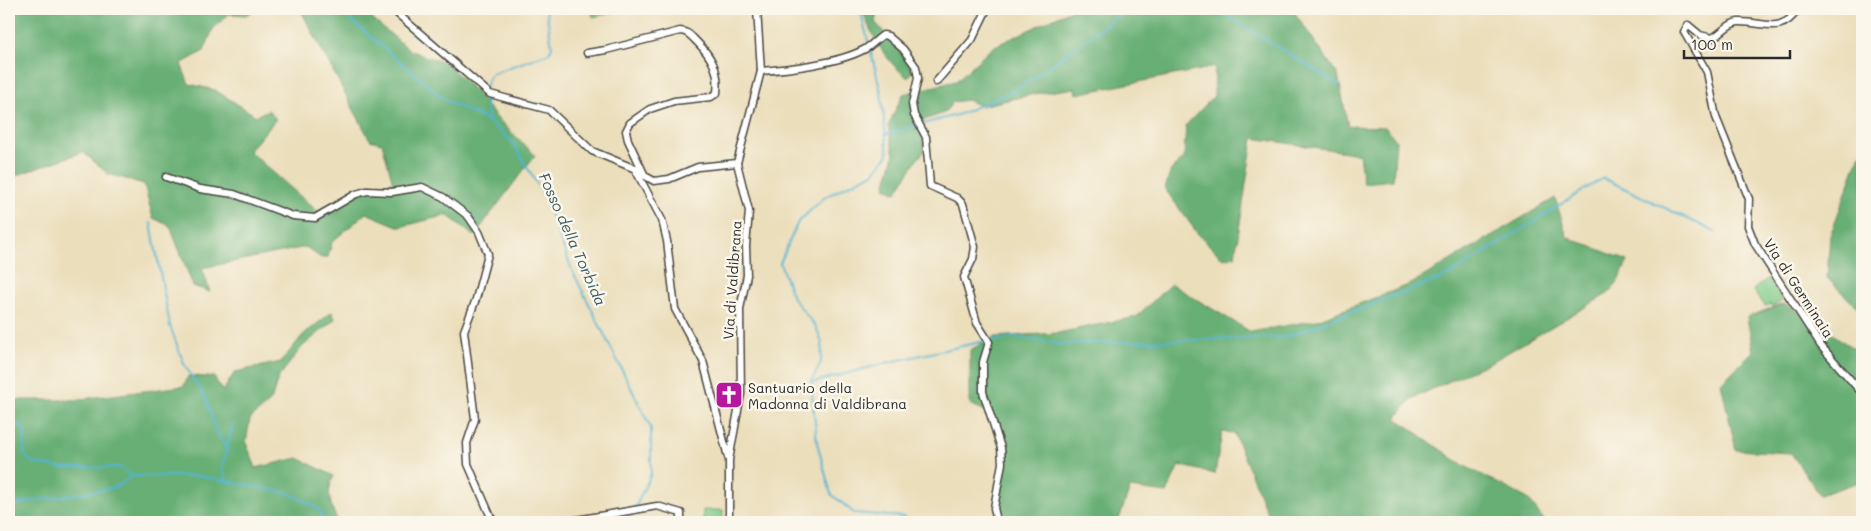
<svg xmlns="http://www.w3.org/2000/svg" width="1871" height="531" viewBox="0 0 1871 531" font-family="Mali,sans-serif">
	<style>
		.green { fill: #80cb88; stroke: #567b5a }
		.forest { fill: #68af74; stroke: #4a6d50 }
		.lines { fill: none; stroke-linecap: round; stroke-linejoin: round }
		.stream { stroke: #51b4d0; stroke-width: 2 }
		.street-casing { stroke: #484641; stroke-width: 9 }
		.street { stroke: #fff; stroke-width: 6 }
		.labels { text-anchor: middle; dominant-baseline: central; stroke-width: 5; stroke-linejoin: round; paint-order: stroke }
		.street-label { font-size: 14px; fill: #2b2b2b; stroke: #fbf7ec }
		.poi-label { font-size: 14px; fill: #2b2b2b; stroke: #fbf7ec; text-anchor: start }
		.water-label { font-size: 15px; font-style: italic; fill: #385b65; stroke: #fbf7ec }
	</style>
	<rect width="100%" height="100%" fill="#fbf7ec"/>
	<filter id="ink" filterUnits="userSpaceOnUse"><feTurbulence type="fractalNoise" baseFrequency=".02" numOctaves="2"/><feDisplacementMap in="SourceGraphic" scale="10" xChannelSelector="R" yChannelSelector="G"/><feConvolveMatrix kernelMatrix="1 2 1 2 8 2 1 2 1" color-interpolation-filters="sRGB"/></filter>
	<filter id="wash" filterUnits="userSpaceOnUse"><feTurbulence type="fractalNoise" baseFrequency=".0096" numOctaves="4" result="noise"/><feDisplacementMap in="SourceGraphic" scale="20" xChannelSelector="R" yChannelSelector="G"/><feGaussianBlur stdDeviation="1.12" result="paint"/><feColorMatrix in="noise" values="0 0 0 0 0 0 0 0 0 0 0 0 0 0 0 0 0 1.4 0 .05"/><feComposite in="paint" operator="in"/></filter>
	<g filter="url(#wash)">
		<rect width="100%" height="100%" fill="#ebdebb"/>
		<g class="green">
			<path d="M 591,9 L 628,9 L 593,17 Z"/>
			<path d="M 1768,278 L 1783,300 L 1772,307 L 1770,304 L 1765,306 L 1753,290 Z"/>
			<rect x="703" y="510" width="20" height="11"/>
		</g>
		<g class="forest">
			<path d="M 9,9 L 257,9 L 246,15 L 229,14 L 213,29 L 204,51 L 181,64 L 189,84 L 215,90 L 256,116 L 268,110 L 276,119 L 249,151 L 317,211 L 366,185 L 393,183 L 382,143 L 370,140 L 300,9 L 360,9 L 411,51 L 447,64 L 476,92 L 496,117 L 535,155 L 474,236 L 447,215 L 400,227 L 366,213 L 332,242 L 328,257 L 321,258 L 306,247 L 202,268 L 210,292 L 193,286 L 170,226 L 153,218 L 144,184 L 108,174 L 83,152 L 9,178 Z"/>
			<path d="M 862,9 L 878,9 L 875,22 L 907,59 L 912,72 L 908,78 C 885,61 871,35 862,9 Z"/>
			<path d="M 1073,9 L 1292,9 L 1338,75 L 1348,126 L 1385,127 L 1396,140 L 1393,180 L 1363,183 L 1359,154 L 1253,138 L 1235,256 L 1223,259 L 1198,234 L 1165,189 L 1171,170 L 1184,158 L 1186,125 L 1214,96 L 1215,67 L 1076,94 L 1075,88 L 1034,94 L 981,106 L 967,100 L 953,102 L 944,113 L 921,121 L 924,152 L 915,162 L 896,193 L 885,187 L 894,155 L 888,126 L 903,94 L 956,81 L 993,47 Z"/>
			<path d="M 1862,153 L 1862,312 L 1827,278 L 1830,236 L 1860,154 Z"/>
			<path d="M 1555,198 L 1567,237 L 1628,261 L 1616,285 L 1609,293 L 1495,360 L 1411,399 L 1396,418 L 1461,464 L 1528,499 L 1544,520 L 1541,522 L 1271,522 L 1234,433 L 1222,432 L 1215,474 L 1179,465 L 1167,493 L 1130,488 L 1118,522 L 1001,522 C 997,489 1012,448 993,418 C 988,411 978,408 970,404 L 970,350 L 994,337 L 1058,333 L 1136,317 L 1171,284 L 1251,332 L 1317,320 L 1411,284 Z"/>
			<path d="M 1783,304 L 1809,317 L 1862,355 L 1862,481 L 1820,495 L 1791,453 L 1736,450 L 1721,383 L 1753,351 L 1747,317 Z"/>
			<path d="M 332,312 L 335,319 L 302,347 L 278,378 L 271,401 L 250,419 L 246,443 L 256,468 L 298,458 L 334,476 C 325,493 331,506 338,522 L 9,522 L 9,400 L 73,400 L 184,386 L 188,376 L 214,377 L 223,391 L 235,372 L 281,362 L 303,335 Z"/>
		</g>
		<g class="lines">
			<g class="stream">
				<path d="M 338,9 L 445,100 L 489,121 L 513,143 L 543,194 L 572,270 L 651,428 L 651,474 L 635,508"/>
				<path d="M 860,9 L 881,92 L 888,155 L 873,173 L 825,197 L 798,222 L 780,263 L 793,298 L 816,327 L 822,343 L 821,362 L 811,383 L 817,443 L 831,494 L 854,513 L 904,517 L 909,522"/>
				<path d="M 1216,9 L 1339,85"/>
				<path d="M 9,13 L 11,9"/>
				<path d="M 485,87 L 491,74 L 549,53 L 552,47 L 546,9"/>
				<path d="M 484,92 L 489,121"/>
				<path d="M 886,134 L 960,114 L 1020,88 L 1128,9"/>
				<path d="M 151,223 L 170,326 L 184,364 L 206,399 L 217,433 L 228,451"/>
				<path d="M 990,341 L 1016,337 L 1058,344 L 1286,337 L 1447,276 L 1603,178 L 1715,232"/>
				<path d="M 811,383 L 890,362 L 985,341"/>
				<path d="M 9,426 L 21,426 L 25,430 L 24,453 L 29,460 L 34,463 L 62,468 L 120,467 L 132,476"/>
				<path d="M 227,482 L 222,467 L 233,424"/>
				<path d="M 9,507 L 26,502 L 108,489 L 120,485 L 132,476 L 199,476 L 288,493 L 316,507 L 321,513 L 321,522"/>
				<path d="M 628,522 L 632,512"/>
				<path d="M 1532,522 L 1538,520"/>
			</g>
		</g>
	</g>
	<g filter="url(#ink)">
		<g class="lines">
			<defs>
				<g id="street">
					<path d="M 392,9 L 490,94 L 549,110 L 592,151 L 638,170"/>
					<path d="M 1798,9 C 1781,36 1763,21 1738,22 C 1728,23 1721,34 1712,38 L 1700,35 L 1688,25 L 1684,32 L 1707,72 L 1716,117 L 1749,199 L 1748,226 L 1755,244 L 1821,346 L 1862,393"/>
					<path d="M 587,53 L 606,50 L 680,31 C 687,31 691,36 697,42 C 711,56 720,71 717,93 L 711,97 L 674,101 L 650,109 L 630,123 L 626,131 L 628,140 L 645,176 L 654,181 L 669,179 L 698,167 L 737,163"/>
					<path d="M 761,71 C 789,69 840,63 865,49 C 872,45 877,39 883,35 L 888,36 L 903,49 L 916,67 L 918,78 L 912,104 L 914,115 L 926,137 L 930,186 L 957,198 L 963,204 L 975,247 L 973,259 L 964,277 L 977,323 L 989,342 L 983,362 L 983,392 L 1001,448 L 1002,463 L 994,508 L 997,522"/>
					<path d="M 936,82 L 972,40 L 987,9"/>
					<path d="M 635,169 L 662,220 L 667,241 L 675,309 L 703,361 L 728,457"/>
					<path d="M 166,177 L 200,189 L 234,194 L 293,216 L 315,218 L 356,194 L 367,191 L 392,192 L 422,187 L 443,197 L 468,216 L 479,232 L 488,254 L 476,299 L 464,331 L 475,419 L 467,443 L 468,464 L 493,522"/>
					<path d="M 565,522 L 657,506 L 681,513 L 681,522"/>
					<path d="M 729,522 L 729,460 L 741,394 L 740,309 L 747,275 L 746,246 L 749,211 L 737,163 L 761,71 L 757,9"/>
				</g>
			</defs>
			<use href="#street" class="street-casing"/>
			<use href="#street" class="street"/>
		</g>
	</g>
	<defs>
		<symbol id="church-square" viewBox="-11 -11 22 22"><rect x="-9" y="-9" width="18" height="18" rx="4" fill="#b5179e" stroke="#fbf7ec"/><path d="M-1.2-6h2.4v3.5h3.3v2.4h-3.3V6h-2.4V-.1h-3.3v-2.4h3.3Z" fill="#fff"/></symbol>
	</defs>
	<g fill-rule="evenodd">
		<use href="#church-square" x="713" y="379" width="32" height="32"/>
	</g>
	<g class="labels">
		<g class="street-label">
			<text transform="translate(732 280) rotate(-86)">Via di Valdibrana</text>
			<text transform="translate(1799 288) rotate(57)">Via di Germinaia</text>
		</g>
		<g class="poi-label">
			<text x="748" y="387">Santuario della<tspan x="748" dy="16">Madonna di Valdibrana</tspan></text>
		</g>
		<g class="water-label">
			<text transform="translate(573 239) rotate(66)">Fosso della Torbida</text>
		</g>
	</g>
	<rect width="1871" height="531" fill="none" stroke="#fbf7ec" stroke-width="30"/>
	<path d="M1684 50v8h106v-8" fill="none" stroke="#2b2b2b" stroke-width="2.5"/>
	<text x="1691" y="50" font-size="15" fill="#2b2b2b" stroke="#fbf7ec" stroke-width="4" paint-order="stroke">100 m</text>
</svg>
